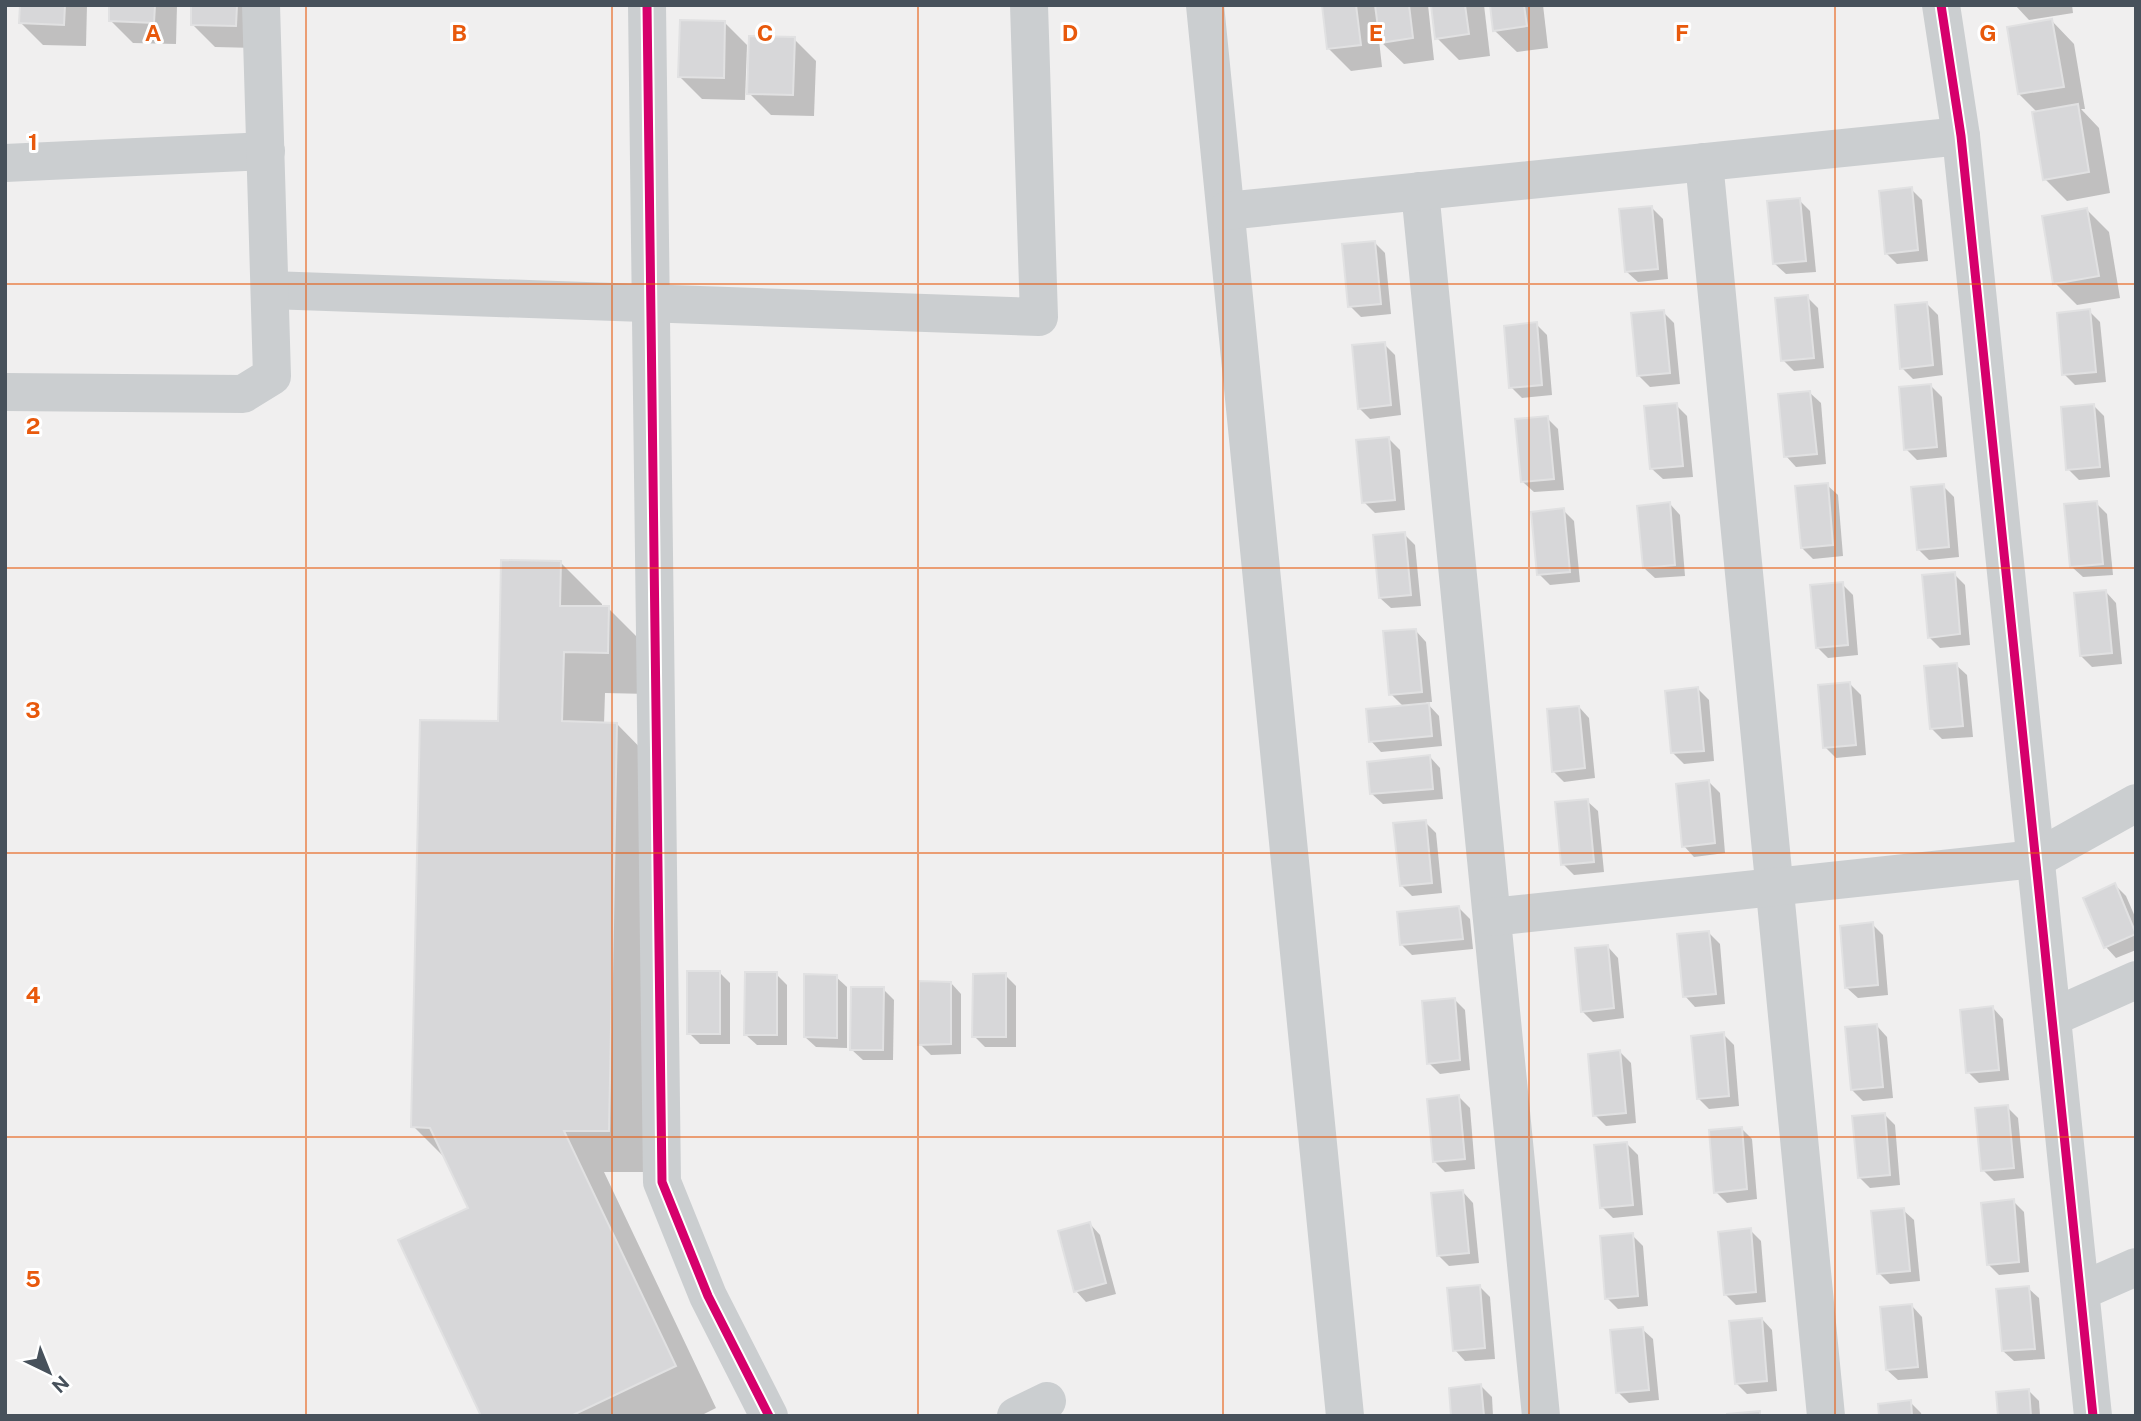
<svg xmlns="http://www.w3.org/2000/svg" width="2141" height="1421" viewBox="0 0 2141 1421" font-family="'Public Sans',sans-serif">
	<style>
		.shadow { fill: #0003 }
		.building { fill: #d7d7d9; stroke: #e1e1e2; stroke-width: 2 }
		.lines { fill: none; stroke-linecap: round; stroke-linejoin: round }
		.minor { stroke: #cbced0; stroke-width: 38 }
		.cycleway-casing { stroke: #fff; stroke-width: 13 }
		.cycleway { stroke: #d6006c; stroke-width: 9 }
		.grid { fill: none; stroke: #e8590c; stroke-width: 2; stroke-opacity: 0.55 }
		.grid-label { font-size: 23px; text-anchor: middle; font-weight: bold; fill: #e8590c; stroke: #fff; stroke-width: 6; stroke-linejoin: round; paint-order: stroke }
	</style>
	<rect width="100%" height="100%" fill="#f0efef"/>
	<g class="shadow">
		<path d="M 21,5 L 87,5 L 86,46 L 43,45 L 21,23 Z"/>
		<path d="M 111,5 L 177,5 L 176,44 L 133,43 L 111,21 Z"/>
		<path d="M 193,5 L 259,5 L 258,48 L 215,47 L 192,24 Z"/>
		<path d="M 1324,5 L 1428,5 L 1434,60 L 1404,64 L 1379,40 L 1382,67 L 1351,71 L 1329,49 Z"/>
		<path d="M 1433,5 L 1484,5 L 1490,56 L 1459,60 L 1437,38 Z"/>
		<path d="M 1492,5 L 1543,5 L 1548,48 L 1517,52 L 1494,30 Z"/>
		<path d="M 2015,5 L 2072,5 L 2073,13 L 2029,20 Z"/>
		<path d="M 2052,21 L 2074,44 L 2085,109 L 2081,109 L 2099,128 L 2110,193 L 2067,201 L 2045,179 L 2038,113 L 2019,94 Z"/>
		<path d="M 725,23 L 747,45 L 745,100 L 702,99 L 680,77 Z"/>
		<path d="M 794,39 L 816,61 L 814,116 L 771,115 L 749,93 Z"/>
		<path d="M 1911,189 L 1922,200 L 1928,261 L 1897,264 L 1886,253 Z"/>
		<path d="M 1799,200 L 1810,211 L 1816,272 L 1786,274 L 1775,264 Z"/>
		<path d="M 1652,208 L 1663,219 L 1668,279 L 1638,282 L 1627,272 Z"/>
		<path d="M 2087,210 L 2109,232 L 2120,298 L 2077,305 L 2055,283 Z"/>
		<path d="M 1374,242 L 1385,253 L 1391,314 L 1361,317 L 1350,306 Z"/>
		<path d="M 1807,297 L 1818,308 L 1824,368 L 1794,371 L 1783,360 Z"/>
		<path d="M 1927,304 L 1938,315 L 1943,375 L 1913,379 L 1902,368 Z"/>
		<path d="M 2089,311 L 2100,322 L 2106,382 L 2075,385 L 2064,374 Z"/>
		<path d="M 1663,312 L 1674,323 L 1680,384 L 1650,387 L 1639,376 Z"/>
		<path d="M 1536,324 L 1547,335 L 1552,395 L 1522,398 L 1511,387 Z"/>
		<path d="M 1384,344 L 1395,355 L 1401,415 L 1370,419 L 1359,408 Z"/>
		<path d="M 1931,386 L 1942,397 L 1947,457 L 1917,460 L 1906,449 Z"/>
		<path d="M 1810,393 L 1821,403 L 1826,464 L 1796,467 L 1786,456 Z"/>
		<path d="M 1676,405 L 1687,416 L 1693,477 L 1663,479 L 1652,469 Z"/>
		<path d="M 2093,405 L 2104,416 L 2110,477 L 2079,480 L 2068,469 Z"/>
		<path d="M 1547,418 L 1558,429 L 1564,490 L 1534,492 L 1523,482 Z"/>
		<path d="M 1389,439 L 1400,450 L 1405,510 L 1375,513 L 1364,502 Z"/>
		<path d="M 1827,485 L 1838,495 L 1843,556 L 1813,559 L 1802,548 Z"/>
		<path d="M 1943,486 L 1954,497 L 1959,557 L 1929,560 L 1918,549 Z"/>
		<path d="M 2096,503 L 2107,514 L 2113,575 L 2083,577 L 2072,567 Z"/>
		<path d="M 1670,504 L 1680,515 L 1685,576 L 1655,578 L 1644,568 Z"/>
		<path d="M 1563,510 L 1574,521 L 1580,582 L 1550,585 L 1539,574 Z"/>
		<path d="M 1404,534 L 1415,545 L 1421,606 L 1391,608 L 1380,598 Z"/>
		<path d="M 560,562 L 602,604 L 602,608 L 608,608 L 650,650 L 649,694 L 605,693 L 604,724 L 617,724 L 658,766 L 650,1172 L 604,1172 L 716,1408 L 700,1416 L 483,1416 L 470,1209 L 448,1161 L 413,1126 L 499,723 Z"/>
		<path d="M 1954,574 L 1965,585 L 1970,645 L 1940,648 L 1929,637 Z"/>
		<path d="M 1842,584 L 1853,595 L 1858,655 L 1828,658 L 1817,647 Z"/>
		<path d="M 2106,592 L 2116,603 L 2122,664 L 2092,667 L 2081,656 Z"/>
		<path d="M 1416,631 L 1426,642 L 1432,702 L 1426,702 L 1439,716 L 1442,746 L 1381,752 L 1371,741 L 1404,707 L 1391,694 Z"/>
		<path d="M 1956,665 L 1967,675 L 1973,737 L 1942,739 L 1932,729 Z"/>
		<path d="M 1850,684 L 1861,695 L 1866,755 L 1836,758 L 1825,747 Z"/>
		<path d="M 1698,689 L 1709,700 L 1714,761 L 1684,764 L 1673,753 Z"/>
		<path d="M 1579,707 L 1589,718 L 1595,778 L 1564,782 L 1553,771 Z"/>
		<path d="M 1430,757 L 1440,768 L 1443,799 L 1383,804 L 1372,794 Z"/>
		<path d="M 1709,782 L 1720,793 L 1725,853 L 1694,857 L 1684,846 Z"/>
		<path d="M 1587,801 L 1598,811 L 1604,872 L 1574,875 L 1563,864 Z"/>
		<path d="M 1425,822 L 1436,833 L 1442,893 L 1412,896 L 1401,885 Z"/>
		<path d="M 2115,885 L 2126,896 L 2136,919 L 2136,950 L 2116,958 L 2106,947 Z"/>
		<path d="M 1459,908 L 1470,919 L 1473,949 L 1412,955 L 1401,944 Z"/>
		<path d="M 1872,924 L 1883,935 L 1888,995 L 1858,998 L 1847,988 Z"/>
		<path d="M 1709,933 L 1720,944 L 1725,1004 L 1695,1007 L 1685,996 Z"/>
		<path d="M 1608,947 L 1618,958 L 1624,1018 L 1593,1022 L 1582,1011 Z"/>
		<path d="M 719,972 L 730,983 L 730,1044 L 700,1044 L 689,1033 Z"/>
		<path d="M 776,974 L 787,985 L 787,1045 L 757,1045 L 746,1035 Z"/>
		<path d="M 1005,975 L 1016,986 L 1016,1047 L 985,1047 L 974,1036 Z"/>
		<path d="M 836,977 L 847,987 L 847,1048 L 816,1047 L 805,1037 Z"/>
		<path d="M 951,983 L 961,994 L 961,1054 L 931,1055 L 920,1044 Z"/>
		<path d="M 883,989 L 894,1000 L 893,1060 L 863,1060 L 852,1050 Z"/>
		<path d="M 1454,999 L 1465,1010 L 1470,1070 L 1440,1074 L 1429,1063 Z"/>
		<path d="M 1993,1008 L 2003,1019 L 2009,1080 L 1979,1083 L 1968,1072 Z"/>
		<path d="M 1877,1026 L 1887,1037 L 1893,1098 L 1863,1101 L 1852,1090 Z"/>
		<path d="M 1723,1034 L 1734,1045 L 1739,1106 L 1709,1109 L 1698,1098 Z"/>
		<path d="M 1620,1052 L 1631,1063 L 1636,1123 L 1606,1126 L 1595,1115 Z"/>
		<path d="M 1459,1097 L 1470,1108 L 1475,1169 L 1445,1172 L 1434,1161 Z"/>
		<path d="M 2007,1107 L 2018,1118 L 2024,1178 L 1994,1181 L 1983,1170 Z"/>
		<path d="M 1884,1114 L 1895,1125 L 1900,1185 L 1870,1188 L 1859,1177 Z"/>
		<path d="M 1741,1128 L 1752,1139 L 1757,1199 L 1727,1203 L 1716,1192 Z"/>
		<path d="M 1627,1144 L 1638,1155 L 1643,1215 L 1613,1218 L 1602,1207 Z"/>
		<path d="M 1463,1192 L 1473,1203 L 1479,1263 L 1449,1266 L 1438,1255 Z"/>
		<path d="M 2013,1201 L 2024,1212 L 2029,1272 L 1999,1275 L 1988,1264 Z"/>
		<path d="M 1903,1210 L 1914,1220 L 1920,1281 L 1890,1284 L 1879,1273 Z"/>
		<path d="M 1090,1224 L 1100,1235 L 1116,1294 L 1086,1302 L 1076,1291 Z"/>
		<path d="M 1750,1230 L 1761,1241 L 1766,1302 L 1736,1305 L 1725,1294 Z"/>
		<path d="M 1632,1235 L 1643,1246 L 1648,1306 L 1618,1309 L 1607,1298 Z"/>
		<path d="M 1479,1286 L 1490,1297 L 1495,1359 L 1465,1361 L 1455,1350 Z"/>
		<path d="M 2028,1288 L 2039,1298 L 2045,1359 L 2014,1361 L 2003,1351 Z"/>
		<path d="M 1912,1306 L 1922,1317 L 1928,1378 L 1898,1380 L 1887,1370 Z"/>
		<path d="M 1762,1319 L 1772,1330 L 1777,1391 L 1747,1394 L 1736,1383 Z"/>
		<path d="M 1642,1329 L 1653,1339 L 1659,1400 L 1629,1403 L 1618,1392 Z"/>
		<path d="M 1481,1386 L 1492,1397 L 1493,1416 L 1453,1416 Z"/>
		<path d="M 2028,1390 L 2039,1401 L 2040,1416 L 2000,1416 Z"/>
		<path d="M 1910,1402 L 1921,1413 L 1922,1416 L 1881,1416 Z"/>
	</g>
	<g class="building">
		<path d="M 20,5 L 65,5 L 64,25 L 19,23 Z"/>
		<path d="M 109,5 L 155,5 L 154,23 L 109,21 Z"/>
		<path d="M 191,5 L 237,5 L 236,26 L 191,25 Z"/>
		<path d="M 1322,5 L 1356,5 L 1361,45 L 1327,49 Z"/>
		<path d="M 1375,5 L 1409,5 L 1413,38 L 1380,43 Z"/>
		<path d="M 1431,5 L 1465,5 L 1469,34 L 1435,39 Z"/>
		<path d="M 1490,5 L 1524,5 L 1527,26 L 1493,31 Z"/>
		<path d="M 2052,19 L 2064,87 L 2018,94 L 2007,27 Z"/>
		<path d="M 680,20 L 725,21 L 724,78 L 678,77 Z"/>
		<path d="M 749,36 L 795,37 L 793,95 L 747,94 Z"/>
		<path d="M 2078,104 L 2089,172 L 2043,180 L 2032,112 Z"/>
		<path d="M 1912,187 L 1918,250 L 1885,254 L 1879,191 Z"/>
		<path d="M 1800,198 L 1806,261 L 1773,264 L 1767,201 Z"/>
		<path d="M 1652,206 L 1658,269 L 1625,272 L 1619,209 Z"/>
		<path d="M 2087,208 L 2099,276 L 2053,284 L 2042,216 Z"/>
		<path d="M 1375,241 L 1381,304 L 1348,307 L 1342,244 Z"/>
		<path d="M 1808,295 L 1814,358 L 1781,361 L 1775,298 Z"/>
		<path d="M 1927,302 L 1933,365 L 1900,369 L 1895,305 Z"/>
		<path d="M 2090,309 L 2096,372 L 2062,375 L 2057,313 Z"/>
		<path d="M 1664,310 L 1670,373 L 1637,376 L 1631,313 Z"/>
		<path d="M 1537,322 L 1542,385 L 1509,388 L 1504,326 Z"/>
		<path d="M 1385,342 L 1391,405 L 1358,409 L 1352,345 Z"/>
		<path d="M 1931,384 L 1937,447 L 1904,450 L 1899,387 Z"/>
		<path d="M 1810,391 L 1817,454 L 1784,457 L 1778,394 Z"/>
		<path d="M 1677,403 L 1683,466 L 1650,469 L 1644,406 Z"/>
		<path d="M 2094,404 L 2100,467 L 2066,470 L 2061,407 Z"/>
		<path d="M 1548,416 L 1554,479 L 1521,482 L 1515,419 Z"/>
		<path d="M 1389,437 L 1395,500 L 1362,503 L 1356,440 Z"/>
		<path d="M 1828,483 L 1833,545 L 1801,548 L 1795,486 Z"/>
		<path d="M 1944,484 L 1949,547 L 1917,550 L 1911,487 Z"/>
		<path d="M 2097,501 L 2103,564 L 2070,567 L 2064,504 Z"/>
		<path d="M 1670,502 L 1675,565 L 1643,568 L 1637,506 Z"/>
		<path d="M 1564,508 L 1570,572 L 1537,575 L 1531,512 Z"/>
		<path d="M 1405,532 L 1411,595 L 1379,598 L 1373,535 Z"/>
		<path d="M 501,560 L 561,561 L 560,606 L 609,606 L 608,653 L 564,652 L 562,721 L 617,723 L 609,1131 L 564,1131 L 676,1366 L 571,1416 L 481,1416 L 398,1240 L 468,1208 L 430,1128 L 411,1127 L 420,720 L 498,721 Z"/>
		<path d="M 1955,572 L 1960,634 L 1928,638 L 1922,575 Z"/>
		<path d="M 1843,582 L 1848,645 L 1816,648 L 1810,585 Z"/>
		<path d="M 2106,590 L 2112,653 L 2080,656 L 2074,593 Z"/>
		<path d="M 1416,629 L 1422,692 L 1389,695 L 1383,631 Z"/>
		<path d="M 1957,663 L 1963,726 L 1930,729 L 1924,666 Z"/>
		<path d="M 1850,682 L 1856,745 L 1823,748 L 1818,685 Z"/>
		<path d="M 1698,687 L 1704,751 L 1671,753 L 1665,691 Z"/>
		<path d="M 1429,703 L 1432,736 L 1369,742 L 1366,709 Z"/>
		<path d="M 1579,706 L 1585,768 L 1552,772 L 1547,709 Z"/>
		<path d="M 1430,755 L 1433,789 L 1370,794 L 1367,762 Z"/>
		<path d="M 1709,780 L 1715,843 L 1682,847 L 1676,784 Z"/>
		<path d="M 1588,799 L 1594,862 L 1561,865 L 1555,802 Z"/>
		<path d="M 1426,820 L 1432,883 L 1400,886 L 1393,823 Z"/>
		<path d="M 2115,883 L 2136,934 L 2104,948 L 2083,898 Z"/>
		<path d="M 1459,906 L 1463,939 L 1400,945 L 1397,912 Z"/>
		<path d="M 1873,922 L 1878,985 L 1845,988 L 1840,926 Z"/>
		<path d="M 1709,931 L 1716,994 L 1683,997 L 1677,934 Z"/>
		<path d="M 1608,945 L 1614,1008 L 1581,1012 L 1575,948 Z"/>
		<rect x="687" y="971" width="33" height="63"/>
		<path d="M 745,972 L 777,972 L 777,1035 L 744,1035 Z"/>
		<path d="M 1006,973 L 1006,1037 L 972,1037 L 973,974 Z"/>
		<path d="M 804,974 L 837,975 L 837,1038 L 804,1037 Z"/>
		<path d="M 919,981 L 951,982 L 951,1044 L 918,1045 Z"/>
		<path d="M 851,987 L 884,987 L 883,1050 L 850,1050 Z"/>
		<path d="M 1455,998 L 1460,1060 L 1427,1064 L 1422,1001 Z"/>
		<path d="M 1993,1006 L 1999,1070 L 1966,1073 L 1960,1010 Z"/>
		<path d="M 1877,1024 L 1883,1087 L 1851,1090 L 1845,1027 Z"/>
		<path d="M 1724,1032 L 1729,1096 L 1697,1099 L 1691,1036 Z"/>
		<path d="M 1620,1050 L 1626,1113 L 1593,1116 L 1588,1054 Z"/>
		<path d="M 1459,1095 L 1465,1159 L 1433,1162 L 1427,1099 Z"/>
		<path d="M 2008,1105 L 2014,1168 L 1981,1171 L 1975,1108 Z"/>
		<path d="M 1885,1113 L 1890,1175 L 1858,1178 L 1852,1116 Z"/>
		<path d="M 1742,1127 L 1747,1189 L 1714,1193 L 1709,1130 Z"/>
		<path d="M 1627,1142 L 1633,1205 L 1600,1208 L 1594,1145 Z"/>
		<path d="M 1463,1190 L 1469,1253 L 1437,1256 L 1431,1193 Z"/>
		<path d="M 2014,1199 L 2019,1262 L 1987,1265 L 1981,1203 Z"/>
		<path d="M 1904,1208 L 1910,1271 L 1877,1274 L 1871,1211 Z"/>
		<path d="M 1090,1222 L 1106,1283 L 1074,1292 L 1058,1231 Z"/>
		<path d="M 1751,1228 L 1756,1292 L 1724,1295 L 1718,1232 Z"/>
		<path d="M 1633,1233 L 1638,1296 L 1605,1299 L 1600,1236 Z"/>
		<path d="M 1480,1285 L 1485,1348 L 1453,1351 L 1447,1288 Z"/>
		<path d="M 2029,1286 L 2035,1349 L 2002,1351 L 1996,1289 Z"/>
		<path d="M 1912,1304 L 1918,1367 L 1886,1370 L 1880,1307 Z"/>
		<path d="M 1762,1318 L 1767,1381 L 1735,1384 L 1729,1321 Z"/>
		<path d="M 1643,1327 L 1649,1390 L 1616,1393 L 1610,1330 Z"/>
		<path d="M 1481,1384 L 1484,1416 L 1451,1416 L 1449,1388 Z"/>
		<path d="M 2029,1389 L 2031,1416 L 1998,1416 L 1996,1392 Z"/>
		<path d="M 1911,1400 L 1912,1416 L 1879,1416 L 1878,1404 Z"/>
		<path d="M 1760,1411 L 1760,1416 L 1727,1416 L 1727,1414 Z"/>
	</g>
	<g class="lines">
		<g class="minor">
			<path d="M 647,5 L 662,1182 L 708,1296 L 769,1416"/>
			<path d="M 1205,5 L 1345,1416"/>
			<path d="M 1941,5 L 1961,136 L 2093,1416"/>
			<path d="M 1704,162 L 1826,1416"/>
			<path d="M 5,163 L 266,151"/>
			<path d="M 1420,191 L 1541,1416"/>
			<path d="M 1226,211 L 1961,136"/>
			<path d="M 270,290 L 1039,317 L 1029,5"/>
			<path d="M 5,392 L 243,394 L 272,376 L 261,5"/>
			<path d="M 1492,917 L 2036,859 L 2136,803"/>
			<path d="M 2053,1017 L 2136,980"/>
			<path d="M 2081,1291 L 2136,1267"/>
			<path d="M 1016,1416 L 1047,1401"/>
		</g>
		<defs>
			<g id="cycleway">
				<path d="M 647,5 L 662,1182 L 708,1296 L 769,1416"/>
				<path d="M 1941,5 L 1961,136 L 2093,1416"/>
			</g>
		</defs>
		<use href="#cycleway" class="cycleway-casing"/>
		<use href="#cycleway" class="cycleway"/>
	</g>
	<path class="grid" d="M 306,5 L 306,1416M 612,5 L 612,1416M 918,5 L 918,1416M 1223,5 L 1223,1416M 1529,5 L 1529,1416M 1835,5 L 1835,1416M 5,284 L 2136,284M 5,568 L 2136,568M 5,853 L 2136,853M 5,1137 L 2136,1137"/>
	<g class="grid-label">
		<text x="153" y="41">A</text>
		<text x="459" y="41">B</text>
		<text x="765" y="41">C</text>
		<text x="1070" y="41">D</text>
		<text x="1376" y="41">E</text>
		<text x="1682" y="41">F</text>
		<text x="1988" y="41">G</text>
		<text x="33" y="150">1</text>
		<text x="33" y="434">2</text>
		<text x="33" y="718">3</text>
		<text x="33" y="1003">4</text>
		<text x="33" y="1287">5</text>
	</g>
	<rect width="2141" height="1421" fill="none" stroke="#47515b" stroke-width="14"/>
	<g transform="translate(49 1372) rotate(137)" stroke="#ffffff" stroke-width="5" paint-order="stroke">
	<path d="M0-5L12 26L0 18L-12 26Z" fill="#47515b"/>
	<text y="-10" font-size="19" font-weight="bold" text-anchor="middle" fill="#47515b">N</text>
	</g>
</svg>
